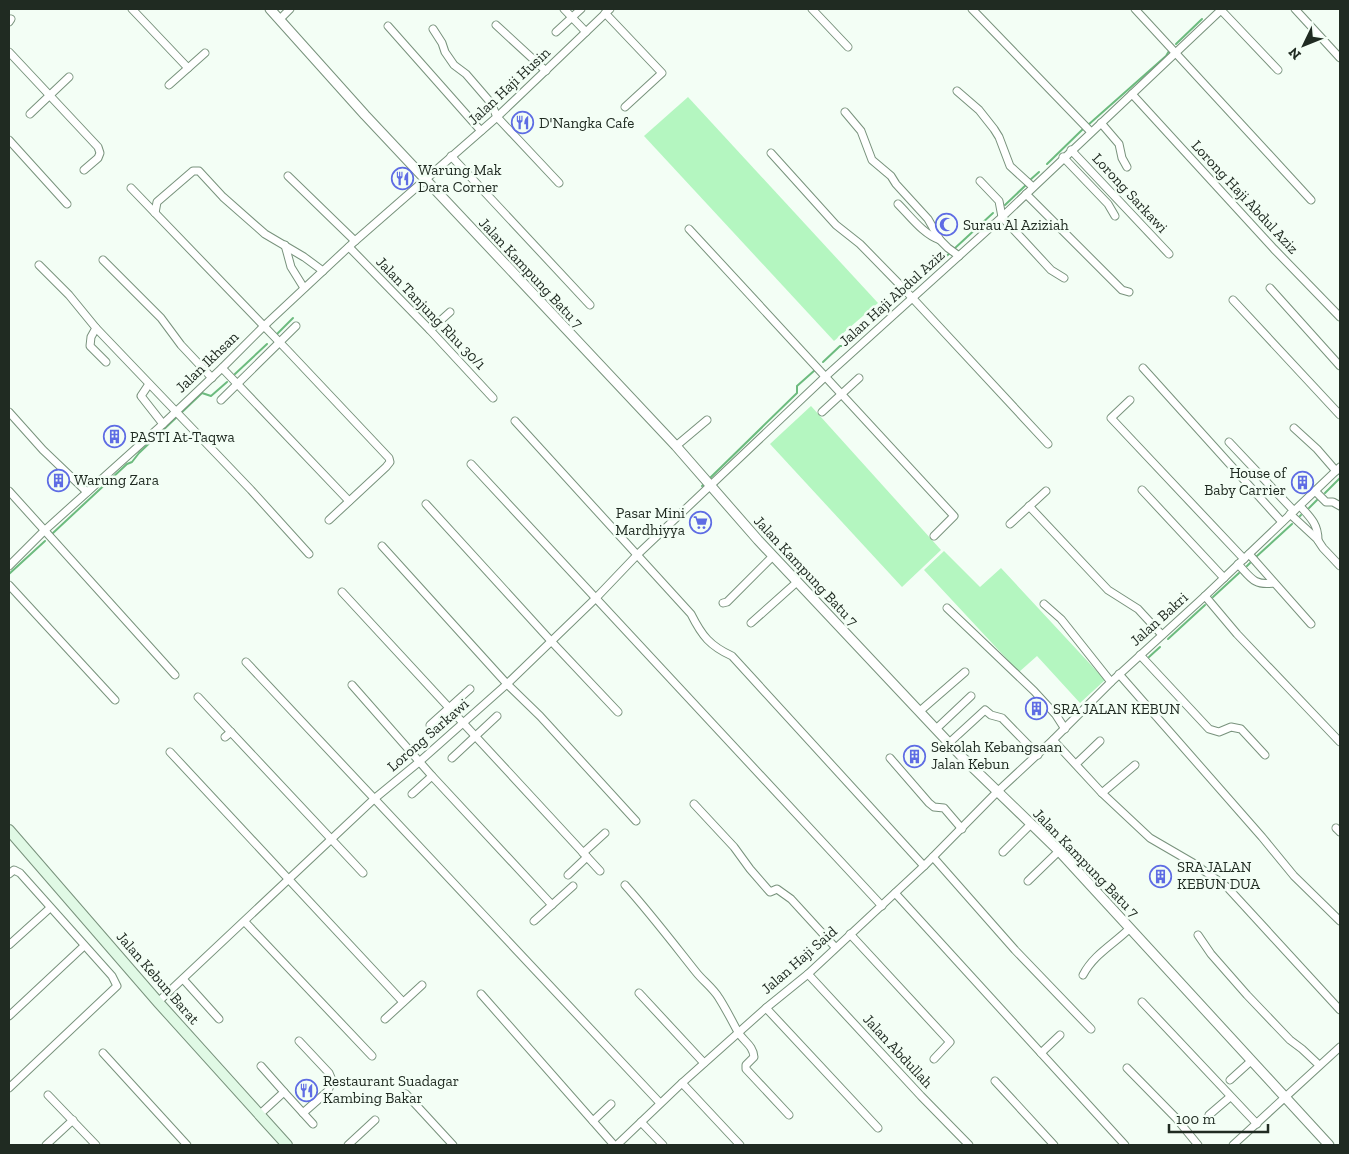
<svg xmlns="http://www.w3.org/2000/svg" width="1349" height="1154" viewBox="0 0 1349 1154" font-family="'Zilla Slab',serif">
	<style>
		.green { fill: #b4f6c0 }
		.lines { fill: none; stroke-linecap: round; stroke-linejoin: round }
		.stream { stroke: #6cbb7e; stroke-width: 2 }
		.minor-casing { stroke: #78927c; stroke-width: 9 }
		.tertiary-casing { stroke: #78927c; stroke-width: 11 }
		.secondary-casing { stroke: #78927c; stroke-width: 12 }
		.minor { stroke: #fff; stroke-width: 7 }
		.tertiary { stroke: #fff; stroke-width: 9 }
		.secondary { stroke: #e0f9e5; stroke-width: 10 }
		.labels { text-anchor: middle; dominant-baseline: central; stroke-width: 5; stroke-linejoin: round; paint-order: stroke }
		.street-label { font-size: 15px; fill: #202b22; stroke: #f3fef5 }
		.poi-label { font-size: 15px; fill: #202b22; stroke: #f3fef5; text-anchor: start }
	</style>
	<rect width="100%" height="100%" fill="#f3fef5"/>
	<g class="green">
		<path d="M 688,97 L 878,303 L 834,341 L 644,136 Z"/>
		<path d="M 811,406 L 941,550 L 902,587 L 770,444 Z"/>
		<path d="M 944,551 L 980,587 L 1001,568 L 1105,680 L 1080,703 L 1037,656 L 1019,672 L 924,570 Z"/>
	</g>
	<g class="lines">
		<g class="stream">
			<path d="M 1176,44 L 1202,19"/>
			<path d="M 1088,125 L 1166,56 L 1169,51"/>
			<path d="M 1047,164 L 1084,128"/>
			<path d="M 1030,180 L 1039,172"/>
			<path d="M 1005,205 L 1027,184"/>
			<path d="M 954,249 L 993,213"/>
			<path d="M 908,291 L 951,252"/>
			<path d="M 277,334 L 293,318"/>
			<path d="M 823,362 L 840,346 L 845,346 L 904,294"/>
			<path d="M 235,374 L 267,344"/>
			<path d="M 711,477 L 797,393 L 797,386 L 815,370"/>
			<path d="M 702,486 L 703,485"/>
			<path d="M 1325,493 L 1340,478"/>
			<path d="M 1309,508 L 1317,500"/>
			<path d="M 1300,516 L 1301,515"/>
			<path d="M 53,533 L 127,464 L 132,462 L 139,453 L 202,393 L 211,396 L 227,382"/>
			<path d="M 1257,556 L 1292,524"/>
			<path d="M 1247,566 L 1250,563"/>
			<path d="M 9,574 L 45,541"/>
			<path d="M 1213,597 L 1239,573"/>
			<path d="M 1168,639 L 1205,605"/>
			<path d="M 1149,657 L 1160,647"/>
		</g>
		<defs>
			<g id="minor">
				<path d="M 132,9 L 188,68"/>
				<path d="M 564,9 L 586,32"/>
				<path d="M 812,9 L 848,47"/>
				<path d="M 972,9 L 1091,132"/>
				<path d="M 1135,9 L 1311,200"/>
				<path d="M 1295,9 L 1340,58"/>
				<path d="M 1221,10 L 1278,70"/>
				<path d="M 605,13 L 662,73 L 625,107"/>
				<path d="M 280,19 L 290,9"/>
				<path d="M 9,22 L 11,19"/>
				<path d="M 496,25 L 546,71"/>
				<path d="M 388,26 L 481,131"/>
				<path d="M 433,29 L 442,43 L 445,52 L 454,65 L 466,74 L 491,103 L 497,117 L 559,183"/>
				<path d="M 556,32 L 581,9"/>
				<path d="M 9,52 L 98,147 L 100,153 L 98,158 L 84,170"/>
				<path d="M 169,85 L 205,53"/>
				<path d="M 957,91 L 979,110 L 994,129 L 999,137 L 1010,166 L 1033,187"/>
				<path d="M 1132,94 L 1274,249 L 1340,317"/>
				<path d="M 845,112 L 861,131 L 872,160 L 891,176 L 896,184 L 928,219 L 940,240 L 948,248 L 959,256"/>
				<path d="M 30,114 L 69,77"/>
				<path d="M 1101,123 L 1119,144 L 1122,158 L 1127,167"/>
				<path d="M 9,140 L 67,204"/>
				<path d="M 1071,150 L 1169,254"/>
				<path d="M 771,153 L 836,225 L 860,244 L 904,289 L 1048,444"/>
				<path d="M 451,156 L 590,305"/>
				<path d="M 1063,157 L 1108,204 L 1115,216"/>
				<path d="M 288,176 L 355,241"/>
				<path d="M 980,181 L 999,201 L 1002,217 L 1051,270 L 1064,278"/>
				<path d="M 131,188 L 288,351 L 389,458 L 390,462 L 386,467 L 329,520"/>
				<path d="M 1026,194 L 1122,290 L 1129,292"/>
				<path d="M 898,204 C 911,217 923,234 940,240"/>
				<path d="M 155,213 L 157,202 L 193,171 L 199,171 L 223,197 L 265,234 L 304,257 L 323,271"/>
				<path d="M 689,229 L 954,516 L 934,536"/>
				<path d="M 285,245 L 291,267 L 304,288"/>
				<path d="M 349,247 L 430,330 L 493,398"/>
				<path d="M 103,260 L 161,318 L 181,345 L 212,378"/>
				<path d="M 39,265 L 69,295 L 96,328 L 91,337 L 90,346 L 106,362"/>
				<path d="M 1270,288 L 1340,366"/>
				<path d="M 1233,300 L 1340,415"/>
				<path d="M 96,328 L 251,490 L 309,554"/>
				<path d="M 430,330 L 450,312"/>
				<path d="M 222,368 L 349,501"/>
				<path d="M 1143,368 L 1282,522"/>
				<path d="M 149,384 L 141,396 L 163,424"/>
				<path d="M 221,400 L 296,326"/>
				<path d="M 1130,400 L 1111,418 L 1244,559"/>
				<path d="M 9,412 L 43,450 L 87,492"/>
				<path d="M 822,412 L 859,378"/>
				<path d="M 515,421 L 691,614 C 702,636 710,646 732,656 L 924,866"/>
				<path d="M 1294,428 L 1317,449 L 1336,471"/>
				<path d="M 1229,442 L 1294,511"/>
				<path d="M 676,446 L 707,420"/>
				<path d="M 471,464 L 882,906"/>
				<path d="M 1142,490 L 1224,578"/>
				<path d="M 9,491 L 175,675"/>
				<path d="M 1315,491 L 1326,502 L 1333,502 L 1340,506"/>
				<path d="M 426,504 L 551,641 L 618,712"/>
				<path d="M 1029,506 L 1108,590 L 1138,609 L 1162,635"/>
				<path d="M 1300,506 C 1310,517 1318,524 1318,540"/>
				<path d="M 1290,514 L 1317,539 L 1323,548 L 1340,566"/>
				<path d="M 1010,524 L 1046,491"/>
				<path d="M 382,546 L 507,684 L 540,716 L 636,821"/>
				<path d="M 1249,554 L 1311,624"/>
				<path d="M 1238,564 C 1251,578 1254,586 1274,583"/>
				<path d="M 9,566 L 44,531 L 163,424 L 222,368 L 264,326 L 355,241 L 497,117 L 610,9"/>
				<path d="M 9,585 L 115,700"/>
				<path d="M 342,592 L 600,871"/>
				<path d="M 1205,596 L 1237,634 L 1340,742"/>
				<path d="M 723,603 L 727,602 L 773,556"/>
				<path d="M 1044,604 L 1061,619 L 1111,682"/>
				<path d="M 947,608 L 1034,691 L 1056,715 L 1065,729"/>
				<path d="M 751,623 L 797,582"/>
				<path d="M 1140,655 L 1209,729 L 1219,732 L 1231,727 L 1241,729 L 1265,755"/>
				<path d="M 246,662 L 660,1103"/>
				<path d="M 1119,674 L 1262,837 L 1294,876 L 1340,921"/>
				<path d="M 352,685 L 432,776 L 552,905"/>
				<path d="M 198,697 L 363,873"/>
				<path d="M 920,711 L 965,672"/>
				<path d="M 430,725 L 470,689"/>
				<path d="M 936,729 L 971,696"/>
				<path d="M 225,737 L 231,732"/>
				<path d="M 1053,740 L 1102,793 L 1150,838 L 1193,863 L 1227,887 L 1340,1010"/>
				<path d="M 949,743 L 985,710 L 991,715 L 1002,718 L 1038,755"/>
				<path d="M 170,752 L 403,1002"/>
				<path d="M 452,758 L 497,716"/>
				<path d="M 890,758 L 929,803 L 934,807 L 944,808 L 962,829"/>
				<path d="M 1076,764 L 1100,741"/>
				<path d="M 1102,793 L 1135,765"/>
				<path d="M 412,794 L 432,776"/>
				<path d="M 694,804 L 734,847 L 750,869 L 770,892 L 777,889 L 791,899 L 835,947"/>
				<path d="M 1336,828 L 1340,832"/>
				<path d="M 1003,852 L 1031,824"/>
				<path d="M 583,853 L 605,833"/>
				<path d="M 933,857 L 1015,950 L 1091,1029"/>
				<path d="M 9,874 L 14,870 L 20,873 L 112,976 L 117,986 L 9,1088"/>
				<path d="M 568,875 L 587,857"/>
				<path d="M 1028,881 L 1059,851"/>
				<path d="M 625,885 C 650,913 673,943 696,972 C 703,981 713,988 719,998 C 726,1009 732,1021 738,1032 C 744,1042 753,1045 754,1057 L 746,1065 L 746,1069 L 789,1115"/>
				<path d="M 895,893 L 1125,1145"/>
				<path d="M 534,921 L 573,886"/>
				<path d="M 245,922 L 372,1056"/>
				<path d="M 850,934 L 950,1042 L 934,1059"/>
				<path d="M 1198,935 L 1211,954 L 1247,995 L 1290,1040 L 1302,1049 L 1319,1065"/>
				<path d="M 9,945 L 50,908"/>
				<path d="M 808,974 L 921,1096 L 969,1145"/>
				<path d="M 1083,975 C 1094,954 1114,944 1130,928"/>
				<path d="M 183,979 L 219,1019"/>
				<path d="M 639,993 L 704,1063"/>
				<path d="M 481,994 L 614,1145"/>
				<path d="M 158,1002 L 374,799 L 419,762 L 507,684 L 595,599 L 638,554 L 825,377 L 1002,217 L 1222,9"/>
				<path d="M 1142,1002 L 1257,1124"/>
				<path d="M 766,1008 L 878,1128"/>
				<path d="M 9,1016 L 84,946"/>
				<path d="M 385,1019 L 422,985"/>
				<path d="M 299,1041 L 329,1073 L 332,1080 L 328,1091 L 303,1113"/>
				<path d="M 103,1053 L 187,1145"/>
				<path d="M 1041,1053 L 1060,1035"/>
				<path d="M 1127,1068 L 1176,1118 L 1198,1145"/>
				<path d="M 1230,1080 L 1251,1061"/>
				<path d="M 995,1081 L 1054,1145"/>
				<path d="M 682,1083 L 740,1145"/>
				<path d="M 284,1092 L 313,1124"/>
				<path d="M 406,1094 L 453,1145"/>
				<path d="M 48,1095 L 96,1145"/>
				<path d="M 259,1115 L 284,1092 L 261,1066"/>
				<path d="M 1209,1115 L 1230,1097"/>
				<path d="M 593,1121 L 611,1104"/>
				<path d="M 641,1122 L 663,1145"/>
				<path d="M 46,1145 L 73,1120"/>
				<path d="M 348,1145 L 375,1120"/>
				<path d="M 617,1145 L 682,1083 L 766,1008 L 808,974 L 924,866 L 997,792 L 1053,740 L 1111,682 L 1205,596 L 1340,467"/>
				<path d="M 1233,1145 L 1340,1047"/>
			</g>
			<path id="tertiary" d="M 270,9 L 365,115 L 676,446 L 758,540 L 964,759 L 1059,851 L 1329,1145"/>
			<path id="secondary" d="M 9,830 L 158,1002 L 287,1145"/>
		</defs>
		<use href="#minor" class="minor-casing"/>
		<use href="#tertiary" class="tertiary-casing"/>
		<use href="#secondary" class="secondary-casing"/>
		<use href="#minor" class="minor"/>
		<use href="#tertiary" class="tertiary"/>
		<use href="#secondary" class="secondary"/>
	</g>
	<defs>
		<symbol id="restaurant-ring" viewBox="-11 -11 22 22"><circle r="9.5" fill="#f3fef5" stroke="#5e6ce4" stroke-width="1.5"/><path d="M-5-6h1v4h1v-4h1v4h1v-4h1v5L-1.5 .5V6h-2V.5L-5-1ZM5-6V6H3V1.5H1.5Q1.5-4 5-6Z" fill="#5e6ce4"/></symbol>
		<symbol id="mosque-ring" viewBox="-11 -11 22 22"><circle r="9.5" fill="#f3fef5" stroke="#5e6ce4" stroke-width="1.5"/><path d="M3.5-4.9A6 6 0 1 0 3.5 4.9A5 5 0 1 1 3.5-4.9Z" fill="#5e6ce4"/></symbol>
		<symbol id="building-ring" viewBox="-11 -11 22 22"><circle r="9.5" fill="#f3fef5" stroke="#5e6ce4" stroke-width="1.5"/><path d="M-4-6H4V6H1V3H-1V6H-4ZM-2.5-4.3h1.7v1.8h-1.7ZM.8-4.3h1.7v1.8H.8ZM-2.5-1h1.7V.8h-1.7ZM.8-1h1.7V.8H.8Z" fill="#5e6ce4"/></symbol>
		<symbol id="supermarket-ring" viewBox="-11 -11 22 22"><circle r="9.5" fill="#f3fef5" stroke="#5e6ce4" stroke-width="1.5"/><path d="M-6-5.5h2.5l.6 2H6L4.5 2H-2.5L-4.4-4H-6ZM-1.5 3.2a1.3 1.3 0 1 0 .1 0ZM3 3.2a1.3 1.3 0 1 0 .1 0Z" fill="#5e6ce4"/></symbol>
	</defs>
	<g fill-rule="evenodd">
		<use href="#restaurant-ring" x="510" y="110" width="25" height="25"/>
		<use href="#restaurant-ring" x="390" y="166" width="25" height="25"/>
		<use href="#mosque-ring" x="934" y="212" width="25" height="25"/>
		<use href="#building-ring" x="102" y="424" width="25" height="25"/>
		<use href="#building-ring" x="46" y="468" width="25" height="25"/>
		<use href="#building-ring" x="1290" y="470" width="25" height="25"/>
		<use href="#supermarket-ring" x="688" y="510" width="25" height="25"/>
		<use href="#building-ring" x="1024" y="696" width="25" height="25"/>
		<use href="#building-ring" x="902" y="744" width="25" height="25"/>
		<use href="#building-ring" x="1148" y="864" width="25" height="25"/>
		<use href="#restaurant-ring" x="294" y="1078" width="25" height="25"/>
	</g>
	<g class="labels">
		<g class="street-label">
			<text transform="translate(509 86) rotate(-43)">Jalan Haji Husin</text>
			<text transform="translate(1130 193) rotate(47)">Lorong Sarkawi</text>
			<text transform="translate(1245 197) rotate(47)">Lorong Haji Abdul Aziz</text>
			<text transform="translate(531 273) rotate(47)">Jalan Kampung Batu 7</text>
			<text transform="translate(892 298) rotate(-42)">Jalan Haji Abdul Aziz</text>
			<text transform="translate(431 313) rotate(46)">Jalan Tanjung Rhu 30/1</text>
			<text transform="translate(207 362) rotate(-44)">Jalan Ikhsan</text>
			<text transform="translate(806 571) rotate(47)">Jalan Kampung Batu 7</text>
			<text transform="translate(1159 619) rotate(-42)">Jalan Bakri</text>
			<text transform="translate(428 735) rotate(-41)">Lorong Sarkawi</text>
			<text transform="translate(1086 863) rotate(46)">Jalan Kampung Batu 7</text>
			<text transform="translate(799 960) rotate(-41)">Jalan Haji Said</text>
			<text transform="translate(158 978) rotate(49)">Jalan Kebun Barat</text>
			<text transform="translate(898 1051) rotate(47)">Jalan Abdullah</text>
		</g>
		<g class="poi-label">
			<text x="539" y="123">D'Nangka Cafe</text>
			<text x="418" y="170">Warung Mak<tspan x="418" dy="17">Dara Corner</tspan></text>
			<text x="963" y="225">Surau Al Aziziah</text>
			<text x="130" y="437">PASTI At-Taqwa</text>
			<text x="1286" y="473" text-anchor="end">House of<tspan x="1286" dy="17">Baby Carrier</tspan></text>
			<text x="74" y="480">Warung Zara</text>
			<text x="685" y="513" text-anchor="end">Pasar Mini<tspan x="685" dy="17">Mardhiyya</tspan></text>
			<text x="1053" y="709">SRA JALAN KEBUN</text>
			<text x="931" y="747">Sekolah Kebangsaan<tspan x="931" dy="17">Jalan Kebun</tspan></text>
			<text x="1177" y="867">SRA JALAN<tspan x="1177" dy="17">KEBUN DUA</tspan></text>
			<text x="323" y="1081">Restaurant Suadagar<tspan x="323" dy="17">Kambing Bakar</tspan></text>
		</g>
	</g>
	<rect width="1349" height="1154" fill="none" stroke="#202b22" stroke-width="20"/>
	<g transform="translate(1304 45) rotate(227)" stroke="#f3fef5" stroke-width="4" paint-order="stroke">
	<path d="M0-4L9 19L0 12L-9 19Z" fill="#202b22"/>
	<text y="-8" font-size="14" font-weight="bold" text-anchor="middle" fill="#202b22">N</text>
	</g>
	<path d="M1169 1124v8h99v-8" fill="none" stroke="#202b22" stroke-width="2.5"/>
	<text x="1176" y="1124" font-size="15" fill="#202b22" stroke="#f3fef5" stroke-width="4" paint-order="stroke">100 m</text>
</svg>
